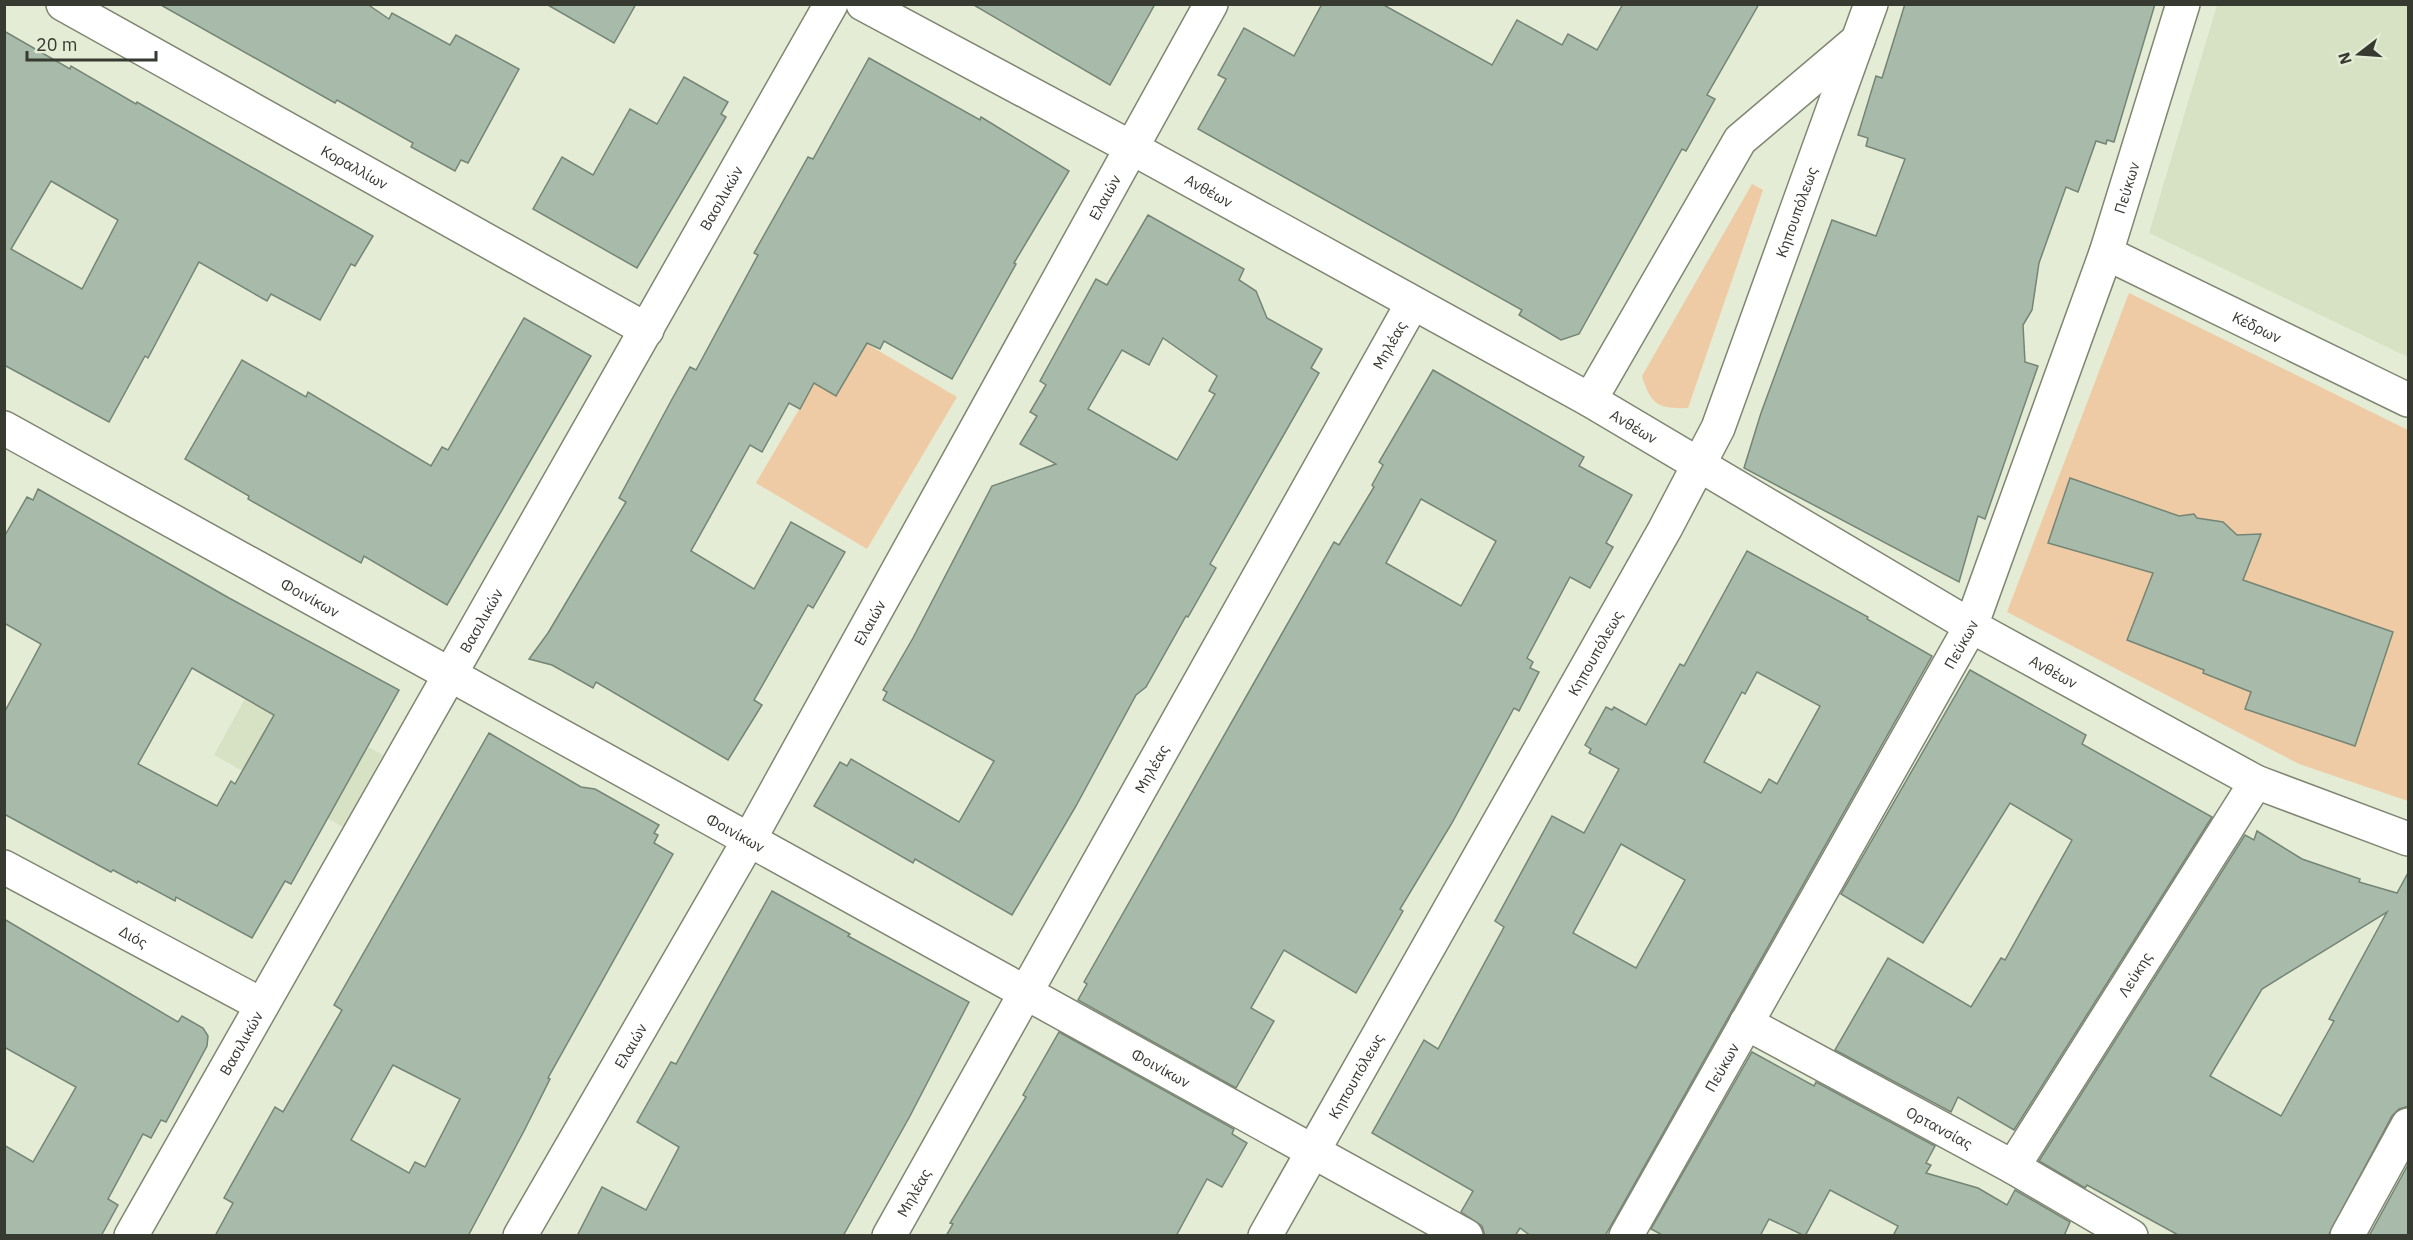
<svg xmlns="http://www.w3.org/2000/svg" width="2413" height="1240" viewBox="0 0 2413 1240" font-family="'IBM Plex Sans',sans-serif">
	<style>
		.built { fill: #d7e1c3 }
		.green { fill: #eecba4 }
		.building { fill: #a8bbaa; stroke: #748575; stroke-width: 1.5; fill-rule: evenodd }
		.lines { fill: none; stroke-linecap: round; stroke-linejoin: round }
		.minor-casing { stroke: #7f8671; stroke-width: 36 }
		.minor { stroke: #fff; stroke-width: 33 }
		.labels { text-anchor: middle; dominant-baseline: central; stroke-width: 4.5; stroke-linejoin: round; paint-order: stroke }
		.street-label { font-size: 15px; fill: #373a31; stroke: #e4ecd5 }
	</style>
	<rect width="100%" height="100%" fill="#e4ecd5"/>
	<g class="built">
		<path d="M 2217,5 L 2408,5 L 2408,357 L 2149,233 Z"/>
		<path d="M 253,684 L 383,755 L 343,827 L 214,755 Z"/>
	</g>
	<g class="green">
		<path d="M 1752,184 L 1763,190 L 1688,408 C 1658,409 1651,405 1642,376 Z"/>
		<path d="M 2129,293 L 2408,430 L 2408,801 L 2299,764 L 2007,612 Z"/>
		<path d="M 845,331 L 957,397 L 867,549 L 756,483 Z"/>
	</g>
	<g class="building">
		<path d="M 159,4 L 367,4 L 389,19 L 392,13 L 450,45 L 456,35 L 519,69 L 468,163 L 461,160 L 455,171 L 411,147 L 413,143 L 337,100 L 335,103 Z"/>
		<path d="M 546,4 L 636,4 L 614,43 Z"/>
		<path d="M 972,4 L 1155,4 L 1110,85 Z"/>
		<path d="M 1322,4 L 1382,4 L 1492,65 L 1517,20 L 1562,45 L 1568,34 L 1597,50 L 1623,4 L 1759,4 L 1707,95 L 1715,99 L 1686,151 L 1682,149 L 1579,334 L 1561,340 L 1519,315 L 1522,310 L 1198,129 L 1226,79 L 1218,75 L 1244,28 L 1294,56 Z"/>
		<path d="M 1905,4 L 2155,4 L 2114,142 L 2107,140 L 2106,144 L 2096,141 L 2078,192 L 2066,187 L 2039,263 L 2032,310 L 2023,325 L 2025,362 L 2038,366 L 1985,519 L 1978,516 L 1959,582 L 1744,468 L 1761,413 L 1832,220 L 1876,236 L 1905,159 L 1866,146 L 1868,138 L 1858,135 L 1876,76 L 1882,78 Z"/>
		<path d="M 4,31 L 70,69 L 71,66 L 136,104 L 137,102 L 373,236 L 355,266 L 351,264 L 320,320 L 271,294 L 267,301 L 199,262 L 148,358 L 145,356 L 109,422 L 4,365 ZM 51,181 L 118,220 L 82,289 L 11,249 Z"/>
		<path d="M 869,58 L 980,120 L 981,117 L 1069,171 L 1014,263 L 1016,264 L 952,379 L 884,341 L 880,349 L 867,343 L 836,396 L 814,383 L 800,409 L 789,403 L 762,452 L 750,445 L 691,551 L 754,589 L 791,522 L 845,552 L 813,608 L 808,605 L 754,700 L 762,705 L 728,760 L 596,682 L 593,688 L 552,665 L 529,659 L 548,633 L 626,502 L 619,498 L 671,401 L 690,367 L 696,370 L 758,255 L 754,253 L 808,157 L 813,159 Z"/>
		<path d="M 684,77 L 728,102 L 721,114 L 726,117 L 637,268 L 533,209 L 562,157 L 593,175 L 630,109 L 657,124 Z"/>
		<path d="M 1148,215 L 1244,269 L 1239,280 L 1256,291 L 1267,318 L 1322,349 L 1311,368 L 1319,373 L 1210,564 L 1216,568 L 1188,617 L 1186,616 L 1146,687 L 1136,695 L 1076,806 L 1012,915 L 915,859 L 913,863 L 814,806 L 840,762 L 847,766 L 851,759 L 959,822 L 994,761 L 883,700 L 887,692 L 883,690 L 913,638 L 992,486 L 1056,464 L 1020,444 L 1037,416 L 1030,412 L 1046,385 L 1040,381 L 1096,279 L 1107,285 ZM 1163,338 L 1217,376 L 1209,391 L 1215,394 L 1177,460 L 1088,409 L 1122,350 L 1149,365 Z"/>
		<path d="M 524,318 L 591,356 L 447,605 L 364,556 L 361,563 L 248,499 L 249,496 L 185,459 L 242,360 L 306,397 L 308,392 L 431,466 L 442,447 L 448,450 Z"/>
		<path d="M 1433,370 L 1584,457 L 1579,466 L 1632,495 L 1606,543 L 1613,547 L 1590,588 L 1570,577 L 1527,658 L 1533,662 L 1530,668 L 1539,672 L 1519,711 L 1514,708 L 1452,823 L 1400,909 L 1403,911 L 1356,993 L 1284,950 L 1251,1008 L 1274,1021 L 1236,1088 L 1078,1000 L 1087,984 L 1084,982 L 1334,542 L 1339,545 L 1374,487 L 1372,485 L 1383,465 L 1379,462 ZM 1421,499 L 1496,541 L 1461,606 L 1386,563 Z"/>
		<path d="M 2070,478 L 2179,516 L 2194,514 L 2197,518 L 2223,522 L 2237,535 L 2261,534 L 2243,580 L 2393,632 L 2355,746 L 2245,709 L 2251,692 L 2203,673 L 2204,670 L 2127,640 L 2153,573 L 2048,543 Z"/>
		<path d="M 38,489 L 229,598 L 399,690 L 291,884 L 285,881 L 252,938 L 176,897 L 175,901 L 138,881 L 137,883 L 113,870 L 111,872 L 4,814 L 4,713 L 41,644 L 4,623 L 4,537 L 27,497 L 33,500 ZM 192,668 L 274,715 L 235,784 L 231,781 L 217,806 L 138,764 Z"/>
		<path d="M 1747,551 L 1868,617 L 1867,619 L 1932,656 L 1605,1236 L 1531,1236 L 1520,1228 L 1515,1236 L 1485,1236 L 1482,1226 L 1461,1212 L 1473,1191 L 1372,1133 L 1424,1040 L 1438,1049 L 1504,927 L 1495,921 L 1552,816 L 1584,833 L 1619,769 L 1589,753 L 1591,749 L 1585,745 L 1606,707 L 1612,710 L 1614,707 L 1646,725 L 1680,664 L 1684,666 ZM 1757,672 L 1820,706 L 1777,784 L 1769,779 L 1761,793 L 1704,762 L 1742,692 L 1745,694 ZM 1621,844 L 1685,880 L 1636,968 L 1573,933 Z"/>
		<path d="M 1970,670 L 2086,735 L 2082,744 L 2212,817 L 2014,1130 L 1958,1097 L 1951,1112 L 1835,1050 L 1888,958 L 1971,1007 L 2001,958 L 2005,960 L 2072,840 L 2010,803 L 1923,943 L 1841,894 Z"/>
		<path d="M 489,733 L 581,787 L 595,789 L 659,825 L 654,833 L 658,835 L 654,843 L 673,854 L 548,1078 L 550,1079 L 524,1131 L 468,1236 L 215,1236 L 233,1203 L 224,1198 L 275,1107 L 283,1112 L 342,1010 L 334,1005 ZM 393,1065 L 460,1099 L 425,1167 L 415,1162 L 409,1173 L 351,1140 Z"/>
		<path d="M 2257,831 L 2302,859 L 2360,879 L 2359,882 L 2397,893 L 2409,871 L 2409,1106 L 2399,1109 L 2392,1116 L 2328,1236 L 2180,1236 L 2087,1185 L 2085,1188 L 2039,1161 L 2245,835 L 2254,840 ZM 2387,912 L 2329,1019 L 2334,1021 L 2281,1116 L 2210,1076 L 2262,989 Z"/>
		<path d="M 772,891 L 850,934 L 848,936 L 969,1002 L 910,1116 L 843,1236 L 577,1236 L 602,1187 L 646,1210 L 679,1147 L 637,1122 L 671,1062 L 676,1064 Z"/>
		<path d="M 4,919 L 178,1022 L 182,1016 L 203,1028 L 208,1036 L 207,1046 L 166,1122 L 161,1120 L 151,1138 L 143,1134 L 108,1199 L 118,1205 L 101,1236 L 4,1236 L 4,1145 L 33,1162 L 76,1087 L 4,1047 Z"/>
		<path d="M 1059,1032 L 1234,1129 L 1232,1134 L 1247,1143 L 1222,1187 L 1207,1179 L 1176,1236 L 946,1236 L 953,1224 L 950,1223 L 1026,1097 L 1023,1095 Z"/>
		<path d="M 1752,1052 L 1814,1086 L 1816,1082 L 1935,1146 L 1926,1163 L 1931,1165 L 1926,1173 L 1978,1188 L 2007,1205 L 2015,1190 L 2070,1222 L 2064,1236 L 1893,1236 L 1898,1226 L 1830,1190 L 1805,1236 L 1769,1219 L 1760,1236 L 1664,1236 L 1651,1229 Z"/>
		<path d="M 2409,1163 L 2409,1236 L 2369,1236 Z"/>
	</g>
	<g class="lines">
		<defs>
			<g id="minor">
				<path id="s1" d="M 63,4 L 647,330"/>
				<path id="s2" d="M 863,4 L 1132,148 L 1590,400 L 1971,626 L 2256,782 L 2408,839"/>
				<path id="s3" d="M 2106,253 L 2408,400"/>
				<path d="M 1590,400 L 1740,140 L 1858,40"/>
				<path id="s4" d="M 4,428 L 1466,1236"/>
				<path id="s5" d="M 4,867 L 262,1005"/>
				<path id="s6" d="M 1746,1023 L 2013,1167 L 2131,1236"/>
				<path id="s7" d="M 2013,1167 L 2256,782"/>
				<path id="s8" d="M 131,1236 L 831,4"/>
				<path id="s9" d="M 520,1236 L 749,840 L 1211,4"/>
				<path id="s10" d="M 889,1236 L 1412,304"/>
				<path id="s11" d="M 1265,1236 L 1665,529 L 1718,428 L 1871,4"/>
				<path id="s12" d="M 1626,1236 L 1971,626 L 2106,253 L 2183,4"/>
				<path d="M 2347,1236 L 2408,1125"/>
			</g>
		</defs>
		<use href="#minor" class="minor-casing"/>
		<use href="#minor" class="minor"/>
	</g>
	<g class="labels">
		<g class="street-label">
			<text stroke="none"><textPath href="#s1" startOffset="334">Κοραλλίων</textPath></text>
			<text stroke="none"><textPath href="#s12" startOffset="1166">Πεύκων</textPath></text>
			<text stroke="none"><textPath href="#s2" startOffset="393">Ανθέων</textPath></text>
			<text stroke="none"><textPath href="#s9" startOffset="1192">Ελαιών</textPath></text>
			<text stroke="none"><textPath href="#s8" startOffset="1194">Βασιλικών</textPath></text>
			<text stroke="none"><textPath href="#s11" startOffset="1156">Κηπουπόλεως</textPath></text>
			<text stroke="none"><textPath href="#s3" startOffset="168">Κέδρων</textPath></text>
			<text stroke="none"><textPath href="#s10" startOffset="1022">Μηλέας</textPath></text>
			<text stroke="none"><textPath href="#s2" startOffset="879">Ανθέων</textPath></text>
			<text stroke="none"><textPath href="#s4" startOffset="350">Φοινίκων</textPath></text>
			<text stroke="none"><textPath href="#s8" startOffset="708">Βασιλικών</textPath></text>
			<text stroke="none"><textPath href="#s9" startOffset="706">Ελαιών</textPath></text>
			<text stroke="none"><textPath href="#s12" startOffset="680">Πεύκων</textPath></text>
			<text stroke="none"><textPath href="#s11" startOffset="670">Κηπουπόλεως</textPath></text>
			<text stroke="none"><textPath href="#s2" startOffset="1365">Ανθέων</textPath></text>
			<text stroke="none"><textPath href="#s10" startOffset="536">Μηλέας</textPath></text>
			<text stroke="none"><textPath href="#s4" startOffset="836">Φοινίκων</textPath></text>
			<text stroke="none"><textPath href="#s5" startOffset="147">Διός</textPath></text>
			<text stroke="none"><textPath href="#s7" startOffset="228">Λεύκης</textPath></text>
			<text stroke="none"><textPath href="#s8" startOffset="222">Βασιλικών</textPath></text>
			<text stroke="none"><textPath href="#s9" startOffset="220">Ελαιών</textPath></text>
			<text stroke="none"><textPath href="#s4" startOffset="1322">Φοινίκων</textPath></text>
			<text stroke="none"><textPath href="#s12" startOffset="194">Πεύκων</textPath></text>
			<text stroke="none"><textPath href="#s11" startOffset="184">Κηπουπόλεως</textPath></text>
			<text stroke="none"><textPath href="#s6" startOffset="220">Ορτανσίας</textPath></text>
			<text stroke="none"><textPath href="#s10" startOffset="50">Μηλέας</textPath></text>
		</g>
	</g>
	<rect width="2413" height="1240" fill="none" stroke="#373a31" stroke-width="12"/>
	<g transform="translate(2359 54) rotate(253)" stroke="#e4ecd5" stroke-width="4.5" paint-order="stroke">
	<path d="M0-4.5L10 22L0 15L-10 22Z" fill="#373a31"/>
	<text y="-9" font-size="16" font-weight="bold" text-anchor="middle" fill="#373a31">N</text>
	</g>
	<path d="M27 51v9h129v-9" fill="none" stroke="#373a31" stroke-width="3"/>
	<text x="36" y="51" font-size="18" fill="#373a31" stroke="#e4ecd5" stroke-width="4.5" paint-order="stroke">20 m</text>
</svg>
